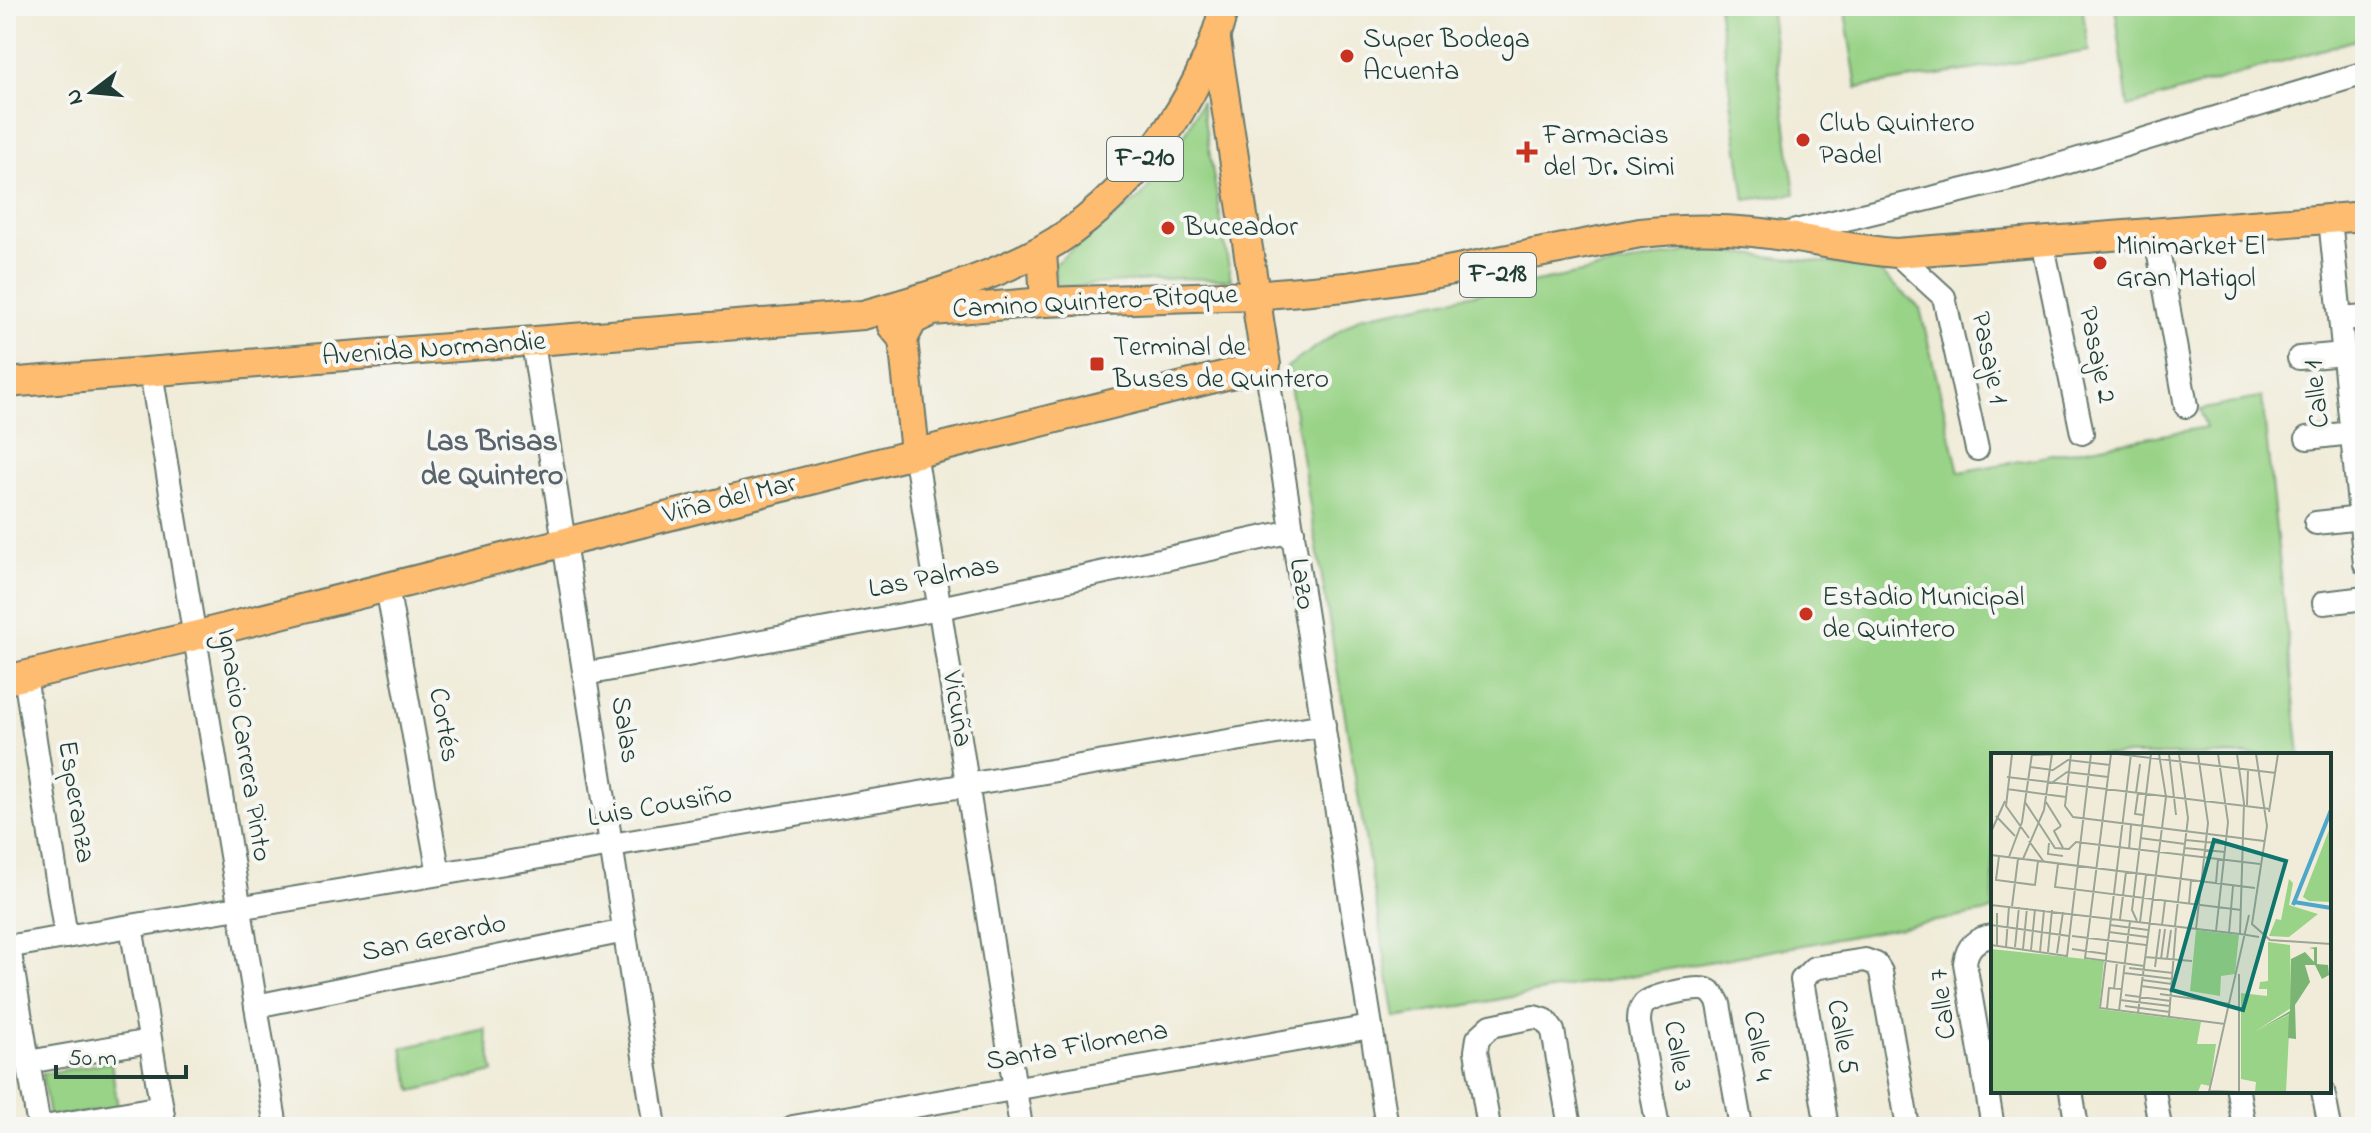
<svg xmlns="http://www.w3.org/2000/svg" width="2371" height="1133" viewBox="0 0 2371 1133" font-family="'Indie Flower',sans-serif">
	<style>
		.green { fill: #99d387; stroke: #5c885e; stroke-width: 2 }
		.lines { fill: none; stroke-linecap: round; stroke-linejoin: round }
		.minor-casing { stroke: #687a6e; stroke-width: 26 }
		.major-casing { stroke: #687a6e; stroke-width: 32 }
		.minor { stroke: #fff; stroke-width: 22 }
		.major { stroke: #febc70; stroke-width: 28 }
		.poi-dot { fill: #c8321e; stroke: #f6f6f2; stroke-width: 3 }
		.labels { text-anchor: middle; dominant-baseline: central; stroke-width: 8; stroke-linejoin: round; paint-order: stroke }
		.shield { fill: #f6f6f2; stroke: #60746d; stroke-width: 2 }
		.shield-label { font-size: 26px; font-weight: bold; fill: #1f3d34 }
		.poi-label { font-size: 28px; fill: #1f3d34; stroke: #f6f6f2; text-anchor: start }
		.street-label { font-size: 28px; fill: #1f3d34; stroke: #f6f6f2 }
		.neighbourhood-label { font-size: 30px; font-weight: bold; fill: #58636c; stroke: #f6f6f2 }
		.inset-river { fill: none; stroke: #4da7cb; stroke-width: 4 }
		.inset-road { fill: none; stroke: #9ca697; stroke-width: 2 }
		.view { fill: #0f766e; fill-opacity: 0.15; stroke: #0f766e; stroke-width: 4 }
		.inset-edge { fill: none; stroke: #1f3d34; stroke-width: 4 }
	</style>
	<rect width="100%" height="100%" fill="#f6f6f2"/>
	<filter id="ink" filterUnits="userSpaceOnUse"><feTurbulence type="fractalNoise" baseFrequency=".0125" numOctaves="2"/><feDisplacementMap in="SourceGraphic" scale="16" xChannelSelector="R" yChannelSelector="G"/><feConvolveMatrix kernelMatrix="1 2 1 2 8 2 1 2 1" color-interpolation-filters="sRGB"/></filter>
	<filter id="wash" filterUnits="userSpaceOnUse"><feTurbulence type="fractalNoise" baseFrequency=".006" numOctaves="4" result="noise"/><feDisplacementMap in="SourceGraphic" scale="32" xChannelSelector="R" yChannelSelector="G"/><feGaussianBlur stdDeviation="1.8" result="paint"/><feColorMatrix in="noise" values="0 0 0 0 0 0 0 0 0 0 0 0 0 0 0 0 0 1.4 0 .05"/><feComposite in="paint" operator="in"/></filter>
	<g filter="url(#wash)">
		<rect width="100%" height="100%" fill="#f0ecd9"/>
		<g class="green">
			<path d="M 1718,6 L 1770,6 L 1795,194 L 1745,200 Z"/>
			<path d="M 1844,6 L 2082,6 L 2089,51 L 1857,88 Z"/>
			<path d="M 2115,6 L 2365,6 L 2365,37 L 2128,107 Z"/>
			<path d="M 1201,102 L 1231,280 L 1180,278 L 1058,287 L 1053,265 L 1142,196 L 1187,131 Z"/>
			<path d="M 1701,249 L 1876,268 L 1920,308 L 1959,472 L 2206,427 L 2200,410 L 2262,397 L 2300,755 L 1993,755 L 1993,911 L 1395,1018 L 1287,367 L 1360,317 Z"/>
			<path d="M 485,1029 L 494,1072 L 412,1091 L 402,1048 Z"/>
			<path d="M 111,1062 L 118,1108 L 49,1118 L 42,1074 Z"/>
		</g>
	</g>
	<g filter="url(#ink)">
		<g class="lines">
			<defs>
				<g id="minor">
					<path d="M 2330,219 L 2365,564"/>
					<path d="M 2155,233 L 2186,406"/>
					<path d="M 1784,234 L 2022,176 L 2365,73"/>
					<path d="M 2042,241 L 2082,433"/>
					<path d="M 1896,253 L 1944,297 L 1977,449"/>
					<path d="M 2341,319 L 2365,317"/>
					<path d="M 533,343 L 655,1127"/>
					<path d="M 2299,358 L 2344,354"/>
					<path d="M 1266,365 L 1387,1127"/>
					<path d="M 151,372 L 276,1127"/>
					<path d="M 2307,438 L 2352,433"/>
					<path d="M 915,452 L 1021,1127"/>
					<path d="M 2316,523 L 2361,518"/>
					<path d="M 387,587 L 439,874"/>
					<path d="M 2324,603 L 2365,598"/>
					<path d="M 585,674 L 940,608 L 1293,531"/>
					<path d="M 25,676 L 66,937"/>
					<path d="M 131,926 L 165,1127"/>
					<path d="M 6,947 L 1324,725"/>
					<path d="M 9,947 L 39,1127"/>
					<path d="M 256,1006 L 625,931"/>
					<path d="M 28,1062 L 150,1041"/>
					<path d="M 2071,1091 L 2077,1127"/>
					<path d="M 2154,1091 L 2160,1127"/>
					<path d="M 2238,1091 L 2244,1127"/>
					<path d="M 2323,1091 L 2330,1127"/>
					<path d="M 44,1127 L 162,1107"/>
					<path d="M 793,1127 L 1371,1027"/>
					<path d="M 1489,1127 L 1476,1051 L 1478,1038 L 1491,1026 L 1534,1017 L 1545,1020 L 1553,1031 L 1570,1127"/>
					<path d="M 1658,1127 L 1639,1023 C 1639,1016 1639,1010 1644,1004 C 1651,996 1696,986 1707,990 C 1714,993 1716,998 1719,1004 L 1741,1127"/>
					<path d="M 1827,1127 L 1802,980 L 1814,968 L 1865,960 L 1876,964 L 1881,972 L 1908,1127"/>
					<path d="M 1993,1127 L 1965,963 C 1967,946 1977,938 1993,936"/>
				</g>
				<g id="major">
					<path d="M 1042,250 L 1045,302"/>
					<path d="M 892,326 L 903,339 L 915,452"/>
					<path d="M 903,339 L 913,320 L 932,311 L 1045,302 L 1254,295 L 1346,287 L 1437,273 L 1640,233 C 1678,229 1715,228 1753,232 C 1801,237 1847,249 1896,253 L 2365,216"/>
					<path d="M 6,383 L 863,315 C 924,298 985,280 1041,250 C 1124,206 1205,97 1224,6"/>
					<path d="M 6,680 L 194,636 L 1266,365 L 1216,41"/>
				</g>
			</defs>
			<use href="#minor" class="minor-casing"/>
			<use href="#major" class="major-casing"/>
			<use href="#minor" class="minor"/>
			<use href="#major" class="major"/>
		</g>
	</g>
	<g class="poi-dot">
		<circle cx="1347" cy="56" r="8"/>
		<circle cx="1803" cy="140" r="8"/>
		<path d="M1523 140h8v8h8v8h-8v8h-8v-8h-8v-8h8z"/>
		<circle cx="1168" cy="228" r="8"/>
		<circle cx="2100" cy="263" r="8"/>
		<rect x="1089" y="356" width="16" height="16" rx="4"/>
		<circle cx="1806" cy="614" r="8"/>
	</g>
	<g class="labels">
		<g class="shield">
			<rect x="1107" y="137" width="76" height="44" rx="6"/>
			<rect x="1460" y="253" width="76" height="44" rx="6"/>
		</g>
		<g class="shield-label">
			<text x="1145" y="159">F-210</text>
			<text x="1498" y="275">F-218</text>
		</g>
		<g class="poi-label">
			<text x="1363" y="40">Super Bodega<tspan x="1363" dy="32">Acuenta</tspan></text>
			<text x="1819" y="124">Club Quintero<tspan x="1819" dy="32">Padel</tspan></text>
			<text x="1543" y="136">Farmacias<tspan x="1543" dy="32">del Dr. Simi</tspan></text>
			<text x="1184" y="228">Buceador</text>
			<text x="2116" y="247">Minimarket El<tspan x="2116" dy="32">Gran Matigol</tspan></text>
			<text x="1113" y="348">Terminal de<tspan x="1113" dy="32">Buses de Quintero</tspan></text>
			<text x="1822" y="598">Estadio Municipal<tspan x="1822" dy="32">de Quintero</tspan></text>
		</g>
		<g class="street-label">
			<text transform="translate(1095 303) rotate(-3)">Camino Quintero-Ritoque</text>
			<text transform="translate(434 350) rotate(-4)">Avenida Normandie</text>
			<text transform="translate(2096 355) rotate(78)">Pasaje 2</text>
			<text transform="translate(1988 358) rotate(78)">Pasaje 1</text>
			<text transform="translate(2318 394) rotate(-96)">Calle 1</text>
			<text transform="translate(730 500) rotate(-14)">Viña del Mar</text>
			<text transform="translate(934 578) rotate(-11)">Las Palmas</text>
			<text transform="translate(1301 584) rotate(81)">Lazo</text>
			<text transform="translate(956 709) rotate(81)">Vicuña</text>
			<text transform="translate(443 725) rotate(80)">Cortés</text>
			<text transform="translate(624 730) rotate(81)">Salas</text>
			<text transform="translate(243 745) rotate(81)">Ignacio Carrera Pinto</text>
			<text transform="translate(75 802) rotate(81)">Esperanza</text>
			<text transform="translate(660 807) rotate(-10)">Luis Cousiño</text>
			<text transform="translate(434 939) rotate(-12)">San Gerardo</text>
			<text transform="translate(1944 1004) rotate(-97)">Calle 7</text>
			<text transform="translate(1841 1037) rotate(80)">Calle 5</text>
			<text transform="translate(1757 1046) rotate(80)">Calle 4</text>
			<text transform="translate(1077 1047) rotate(-10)">Santa Filomena</text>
			<text transform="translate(1677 1056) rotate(81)">Calle 3</text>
		</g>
		<g class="neighbourhood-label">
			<text x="492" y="443">Las Brisas<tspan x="492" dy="34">de Quintero</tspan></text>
		</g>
	</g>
	<g transform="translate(1991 753)">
		<rect width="340" height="340" fill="#f0ecd9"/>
		<path d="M 340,72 L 340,149 L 318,148 L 312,144 ZM 298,126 L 302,130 L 298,152 L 327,161 L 298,184 L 278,183 L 285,166 L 290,167 ZM 205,177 L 248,182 L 244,221 L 230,223 L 229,243 L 199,238 ZM 277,189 L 299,192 L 300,255 L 265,278 L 299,261 L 295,339 L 264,339 L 265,329 L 250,326 L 250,240 L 276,243 L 276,236 L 268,236 L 269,229 L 277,228 ZM 0,196 L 113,208 L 108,256 L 210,269 L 206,291 L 225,291 L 219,333 L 210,331 L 207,339 L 0,339 Z" fill="#99d387"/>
		<path d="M 326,194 L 326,211 L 337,212 L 338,222 L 331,226 L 324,212 L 314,212 L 319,229 L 304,252 L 305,286 L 297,285 L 298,261 L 265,278 L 299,258 L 300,206 L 314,199 L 323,209 L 323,196 L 318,195 Z" fill="#7ab574"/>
		<path class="inset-river" d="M 303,149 L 340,155M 302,152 L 340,57"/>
		<path class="inset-road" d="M 21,1 L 15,53 L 38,85M 80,1 L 74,53 L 82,64 L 273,88M 120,1 L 94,205 L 153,213M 127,1 L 285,20M 140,1 L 109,255 L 234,271M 178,1 L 185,62M 246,1 L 253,50 L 249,181 L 268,184M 265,1 L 276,73 L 261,171 L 279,187 L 340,191M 40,2 L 68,1M 39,14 L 62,17 L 77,7 L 119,12M 16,24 L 279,56M 62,29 L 76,19 L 117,24M 16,36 L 75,44M 145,40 L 149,11M 147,40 L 144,61 L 152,62M 34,49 L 64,95 L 78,96 L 85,89 L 269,111M 55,49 L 70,73M 256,52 L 257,17M 278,59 L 287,1M 5,63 L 24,83M 70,73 L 63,78 L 72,95M 0,79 L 14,48M 149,85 L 194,91M 195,87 L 235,91M 38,88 L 53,109M 58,90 L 57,101 L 72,103M 194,95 L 234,99M 138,96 L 140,72M 0,102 L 264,135M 8,103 L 5,127 L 44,132 L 47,108M 18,104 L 31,69 L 41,1M 32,106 L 53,57 L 61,1M 67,111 L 64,134 L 250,157M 225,130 L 227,106M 198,151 L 200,127M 0,152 L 249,181M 21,153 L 27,106M 6,160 L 6,192M 129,166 L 135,119M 146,168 L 141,157 L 160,1M 149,169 L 155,122M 0,172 L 78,183M 119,172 L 157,177M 171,172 L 174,148M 184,173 L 197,65 L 188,1M 205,176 L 217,70 L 207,1M 225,178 L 237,69 L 227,1M 118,179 L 156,184M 238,180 L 242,133M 81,183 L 155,192M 0,192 L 76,203 L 100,1M 15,194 L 18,153M 24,194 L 28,154M 32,196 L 36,155M 81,196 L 115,201M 40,197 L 44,156M 49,199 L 53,157M 57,199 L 61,157M 66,200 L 72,159M 154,204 L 201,208M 170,206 L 174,176M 176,206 L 180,177M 164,214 L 169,176M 138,215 L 182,220M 133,220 L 182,226M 248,221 L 248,339M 151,227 L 181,231M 150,233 L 181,237M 123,236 L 126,209M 169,241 L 239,251M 134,242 L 180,248M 129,247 L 179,253M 134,253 L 179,259M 116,256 L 118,235 L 130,236M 128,258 L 139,168M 147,260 L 175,44 L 168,1M 178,264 L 185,173M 219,338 L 249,339M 218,339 L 258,162"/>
		<path class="view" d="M 223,87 L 295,108 L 252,257 L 181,237 Z"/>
		<rect width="340" height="340" class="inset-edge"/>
	</g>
	<rect width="2371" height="1133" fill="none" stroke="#f6f6f2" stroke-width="32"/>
	<g transform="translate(92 92) rotate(254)" stroke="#f6f6f2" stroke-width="6" paint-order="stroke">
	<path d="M0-6L14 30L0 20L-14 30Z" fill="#1f3d34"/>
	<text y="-12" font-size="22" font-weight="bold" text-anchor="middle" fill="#1f3d34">N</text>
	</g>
	<path d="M56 1065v12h130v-12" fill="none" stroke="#1f3d34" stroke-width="4"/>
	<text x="68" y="1065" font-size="24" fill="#1f3d34" stroke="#f6f6f2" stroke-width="6" paint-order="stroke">50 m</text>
</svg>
